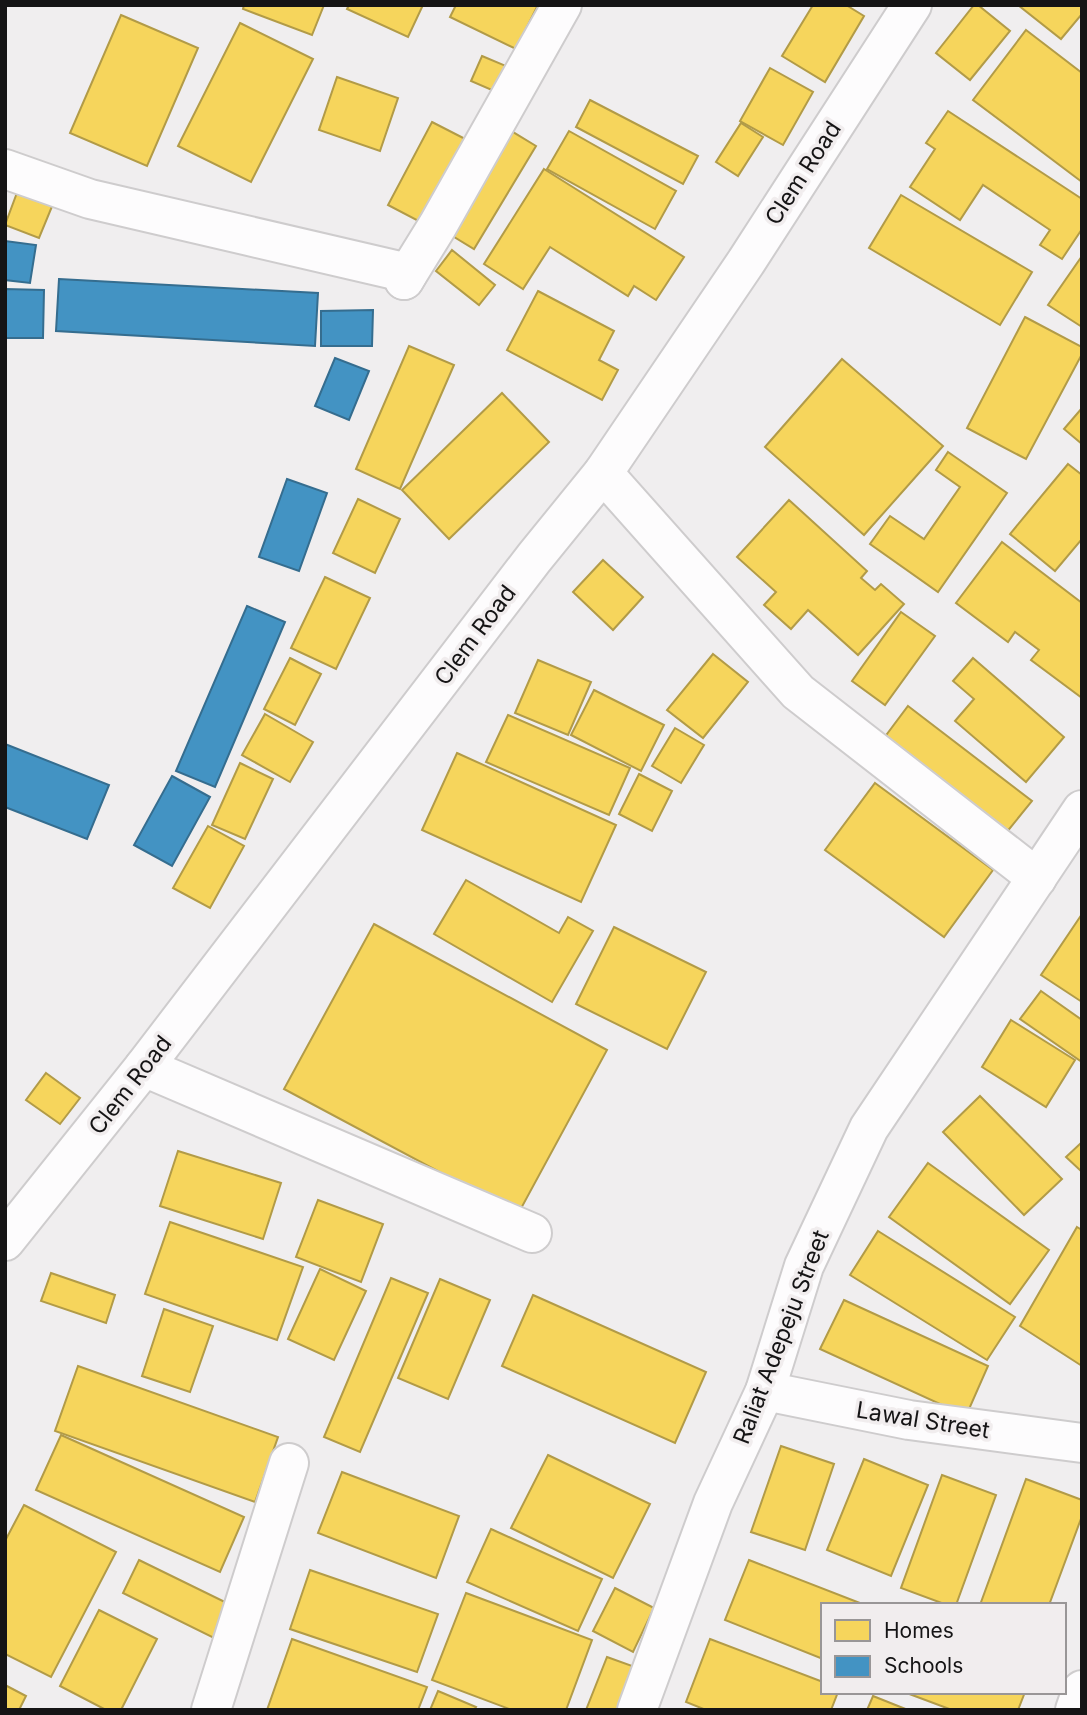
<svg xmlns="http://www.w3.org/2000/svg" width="1087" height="1715" viewBox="0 0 1087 1715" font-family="Inter,sans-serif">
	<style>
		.homes { fill: #f6d55c; stroke: #b29b47; stroke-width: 2 }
		.schools { fill: #4393c3; stroke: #356d8f; stroke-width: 2 }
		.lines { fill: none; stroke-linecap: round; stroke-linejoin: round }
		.street-casing { stroke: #cecccd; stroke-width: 42 }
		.street { stroke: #fdfcfd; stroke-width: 38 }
		.labels { text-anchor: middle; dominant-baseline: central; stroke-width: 7; stroke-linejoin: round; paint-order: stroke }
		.street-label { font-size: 23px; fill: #151415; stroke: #f1edee }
	</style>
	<rect width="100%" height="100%" fill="#f0eeef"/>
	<g class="homes">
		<path d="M 244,5 L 324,5 L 312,35 L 243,9 Z"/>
		<path d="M 349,5 L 423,5 L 408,37 L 347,9 Z"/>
		<path d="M 456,5 L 538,5 L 516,49 L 450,17 Z"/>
		<path d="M 813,5 L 846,5 L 864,16 L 825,82 L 782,56 Z"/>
		<path d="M 974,5 L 978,5 L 1010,31 L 970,80 L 936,53 Z"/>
		<path d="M 1018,5 L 1082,5 L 1082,14 L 1061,39 Z"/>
		<path d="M 121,15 L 198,48 L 147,166 L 70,133 Z"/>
		<path d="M 240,23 L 313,59 L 251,182 L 178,146 Z"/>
		<path d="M 1026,30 L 1082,73 L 1082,182 L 973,100 Z"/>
		<path d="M 482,56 L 513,69 L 501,94 L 471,81 Z"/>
		<path d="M 770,68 L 813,92 L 783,145 L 740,121 Z"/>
		<path d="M 337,77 L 398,98 L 380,151 L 319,130 Z"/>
		<path d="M 590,100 L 698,156 L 683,184 L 576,127 Z"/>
		<path d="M 948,111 L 1082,199 L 1082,229 L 1062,259 L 1040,245 L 1050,230 L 983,185 L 960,220 L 910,187 L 935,149 L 926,143 Z"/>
		<path d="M 432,122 L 473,143 L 428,226 L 388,205 Z"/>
		<path d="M 741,123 L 763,137 L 738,176 L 716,162 Z"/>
		<path d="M 503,126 L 536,146 L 474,249 L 441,229 Z"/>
		<path d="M 569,131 L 676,191 L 655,229 L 547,169 Z"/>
		<path d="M 544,169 L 684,257 L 656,300 L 634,286 L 628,296 L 550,247 L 523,289 L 484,264 Z"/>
		<path d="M 18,190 L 53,204 L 39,238 L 5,225 Z"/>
		<path d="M 901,195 L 1032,272 L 1000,325 L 869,248 Z"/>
		<path d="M 452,250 L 495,285 L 479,305 L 436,271 Z"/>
		<path d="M 1082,256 L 1082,327 L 1048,305 Z"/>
		<path d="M 538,291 L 614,331 L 599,360 L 618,370 L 602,400 L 507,350 Z"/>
		<path d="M 1025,317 L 1082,347 L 1082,354 L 1026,459 L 967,428 Z"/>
		<path d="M 409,346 L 454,365 L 400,489 L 356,469 Z"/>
		<path d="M 842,359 L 943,446 L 864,535 L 765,447 Z"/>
		<path d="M 502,393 L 549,442 L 449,539 L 402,490 Z"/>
		<path d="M 1082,408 L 1082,444 L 1064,429 Z"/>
		<path d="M 948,452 L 1007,493 L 938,592 L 870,544 L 890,516 L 924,539 L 960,487 L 936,470 Z"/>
		<path d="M 1068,464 L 1082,475 L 1082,539 L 1055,571 L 1010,534 Z"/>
		<path d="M 358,499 L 400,519 L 375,573 L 333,553 Z"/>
		<path d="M 789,500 L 867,571 L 861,578 L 875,590 L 881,584 L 904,604 L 858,655 L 808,610 L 791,629 L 764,605 L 776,592 L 737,557 Z"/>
		<path d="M 1002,542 L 1082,603 L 1082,698 L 1031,660 L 1039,650 L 1015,632 L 1008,642 L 956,603 Z"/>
		<path d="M 603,560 L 643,597 L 613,630 L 573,592 Z"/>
		<path d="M 325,577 L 370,598 L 336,669 L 291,648 Z"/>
		<path d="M 901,612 L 935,636 L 885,705 L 852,681 Z"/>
		<path d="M 713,654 L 748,682 L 703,738 L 667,710 Z"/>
		<path d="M 290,658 L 321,674 L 295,725 L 264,709 Z"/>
		<path d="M 973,658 L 1064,737 L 1026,782 L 955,721 L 974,699 L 953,681 Z"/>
		<path d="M 538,660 L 591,682 L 568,735 L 515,713 Z"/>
		<path d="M 594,690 L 664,725 L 641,771 L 571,735 Z"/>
		<path d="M 908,706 L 1032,801 L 1006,833 L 884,738 Z"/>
		<path d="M 265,714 L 313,742 L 290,782 L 242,755 Z"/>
		<path d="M 508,715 L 630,768 L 609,815 L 486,762 Z"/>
		<path d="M 675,728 L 704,745 L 681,783 L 652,766 Z"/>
		<path d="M 457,753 L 616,825 L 581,902 L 422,830 Z"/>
		<path d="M 240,763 L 273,779 L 245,839 L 212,825 Z"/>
		<path d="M 639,774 L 672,791 L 652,831 L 619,814 Z"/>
		<path d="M 875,783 L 993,870 L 944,937 L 825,850 Z"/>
		<path d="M 208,826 L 244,846 L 210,908 L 173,888 Z"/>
		<path d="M 466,880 L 559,933 L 568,917 L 593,931 L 552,1002 L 434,934 Z"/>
		<path d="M 1082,914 L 1082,1002 L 1041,975 Z"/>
		<path d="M 374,924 L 607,1050 L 518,1214 L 284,1089 Z"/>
		<path d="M 614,927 L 706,972 L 667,1049 L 576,1004 Z"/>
		<path d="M 1041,991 L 1082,1020 L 1082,1062 L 1020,1019 Z"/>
		<path d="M 1011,1020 L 1075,1060 L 1046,1107 L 982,1067 Z"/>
		<path d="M 46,1073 L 80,1098 L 60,1124 L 26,1100 Z"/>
		<path d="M 980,1096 L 1062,1179 L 1024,1215 L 943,1132 Z"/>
		<path d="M 1082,1142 L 1082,1172 L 1066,1157 Z"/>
		<path d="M 178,1151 L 281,1183 L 263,1239 L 160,1206 Z"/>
		<path d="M 928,1163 L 1049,1250 L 1010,1304 L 889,1217 Z"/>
		<path d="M 318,1200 L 383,1224 L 361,1282 L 296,1257 Z"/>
		<path d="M 170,1222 L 303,1267 L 277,1340 L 145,1294 Z"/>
		<path d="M 1077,1227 L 1082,1230 L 1082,1366 L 1020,1326 Z"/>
		<path d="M 878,1231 L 1015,1317 L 987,1360 L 850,1275 Z"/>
		<path d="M 320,1269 L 366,1291 L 334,1360 L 288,1339 Z"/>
		<path d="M 51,1273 L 115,1295 L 106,1323 L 41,1301 Z"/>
		<path d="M 391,1278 L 428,1293 L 360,1452 L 324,1437 Z"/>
		<path d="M 440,1279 L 490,1300 L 448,1399 L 398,1378 Z"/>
		<path d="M 533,1295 L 706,1372 L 675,1443 L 502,1366 Z"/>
		<path d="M 844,1300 L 988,1366 L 966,1416 L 820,1349 Z"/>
		<path d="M 164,1309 L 213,1326 L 190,1392 L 142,1376 Z"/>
		<path d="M 78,1366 L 278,1437 L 255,1502 L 55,1431 Z"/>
		<path d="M 61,1435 L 244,1517 L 220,1572 L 36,1490 Z"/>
		<path d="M 781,1446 L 834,1464 L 805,1550 L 751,1532 Z"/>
		<path d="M 548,1455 L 650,1504 L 613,1578 L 511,1528 Z"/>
		<path d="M 864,1459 L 928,1485 L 891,1576 L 827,1550 Z"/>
		<path d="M 342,1472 L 459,1516 L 436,1578 L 318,1533 Z"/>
		<path d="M 942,1475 L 996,1495 L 956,1605 L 947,1605 L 901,1588 Z"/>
		<path d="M 1026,1479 L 1082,1500 L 1082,1516 L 1049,1605 L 980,1605 Z"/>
		<path d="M 24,1505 L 116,1552 L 51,1677 L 5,1654 L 5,1541 Z"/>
		<path d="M 491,1529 L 602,1579 L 578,1631 L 467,1582 Z"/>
		<path d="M 139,1560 L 231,1605 L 214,1638 L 123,1593 Z"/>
		<path d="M 749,1560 L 865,1605 L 823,1605 L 823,1659 L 725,1620 Z"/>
		<path d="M 310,1570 L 438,1614 L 417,1672 L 290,1629 Z"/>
		<path d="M 615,1588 L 654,1608 L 633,1652 L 593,1631 Z"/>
		<path d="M 466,1593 L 592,1640 L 566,1710 L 512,1710 L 432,1680 Z"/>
		<path d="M 99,1610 L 157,1639 L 121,1710 L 106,1710 L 60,1686 Z"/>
		<path d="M 292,1639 L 427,1687 L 418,1710 L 267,1710 Z"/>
		<path d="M 710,1639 L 823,1682 L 823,1692 L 838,1692 L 831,1710 L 706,1710 L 686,1702 Z"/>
		<path d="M 607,1657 L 635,1667 L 618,1710 L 586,1710 Z"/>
		<path d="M 5,1685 L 26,1696 L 19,1710 L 5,1710 Z"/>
		<path d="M 438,1691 L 476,1707 L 474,1710 L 430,1710 Z"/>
		<path d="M 904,1692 L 1025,1692 L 1018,1710 L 952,1710 Z"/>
		<path d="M 873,1696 L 908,1710 L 867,1710 Z"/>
	</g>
	<g class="schools">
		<path d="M 5,241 L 36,245 L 30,283 L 5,280 Z"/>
		<path d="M 59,279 L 318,293 L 315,346 L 56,331 Z"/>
		<path d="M 5,289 L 44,290 L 43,338 L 5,338 Z"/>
		<path d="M 373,310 L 372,346 L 321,346 L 321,311 Z"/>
		<path d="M 335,358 L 369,371 L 349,420 L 315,406 Z"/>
		<path d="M 287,479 L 327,493 L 299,571 L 259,557 Z"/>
		<path d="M 247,606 L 285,622 L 215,787 L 176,771 Z"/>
		<path d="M 5,744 L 109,785 L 87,839 L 5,807 Z"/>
		<path d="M 172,776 L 210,797 L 172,866 L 134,845 Z"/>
	</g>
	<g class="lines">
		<defs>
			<g id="street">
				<path d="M 5,169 L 90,199 L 408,273 L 404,280"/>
				<path d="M 404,280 L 438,225 L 562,5"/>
				<path d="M 603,473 L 798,692 L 1037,878"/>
				<path d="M 144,1067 L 532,1233"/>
				<path d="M 5,1241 L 144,1067 L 534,558 L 603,473 L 746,262 L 912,5"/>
				<path d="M 765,1391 L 909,1420 L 1082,1443"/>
				<path d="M 211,1710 L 289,1463"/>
				<path d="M 637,1710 L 713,1503 L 765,1391 L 804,1266 L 869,1128 L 1082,810"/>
				<path d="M 1075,1710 L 1082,1690"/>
			</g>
		</defs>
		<use href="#street" class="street-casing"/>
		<use href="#street" class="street"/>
	</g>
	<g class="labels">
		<g class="street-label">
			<text transform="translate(803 173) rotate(-57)">Clem Road</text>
			<text transform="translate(475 635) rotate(-53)">Clem Road</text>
			<text transform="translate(130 1085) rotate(-52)">Clem Road</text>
			<text transform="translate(781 1337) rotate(-69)">Raliat Adepeju Street</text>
			<text transform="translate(923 1420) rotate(9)">Lawal Street</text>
		</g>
	</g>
	<rect width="1087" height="1715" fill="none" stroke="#151415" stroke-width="14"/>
	<rect x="821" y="1603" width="245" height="91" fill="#f1edee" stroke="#999697" stroke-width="2"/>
	<rect x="835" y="1620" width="35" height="21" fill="#f6d55c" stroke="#999697" stroke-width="2"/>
	<text x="884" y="1638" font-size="21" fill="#151415">Homes</text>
	<rect x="835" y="1656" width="35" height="21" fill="#4393c3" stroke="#999697" stroke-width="2"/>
	<text x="884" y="1673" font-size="21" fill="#151415">Schools</text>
</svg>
